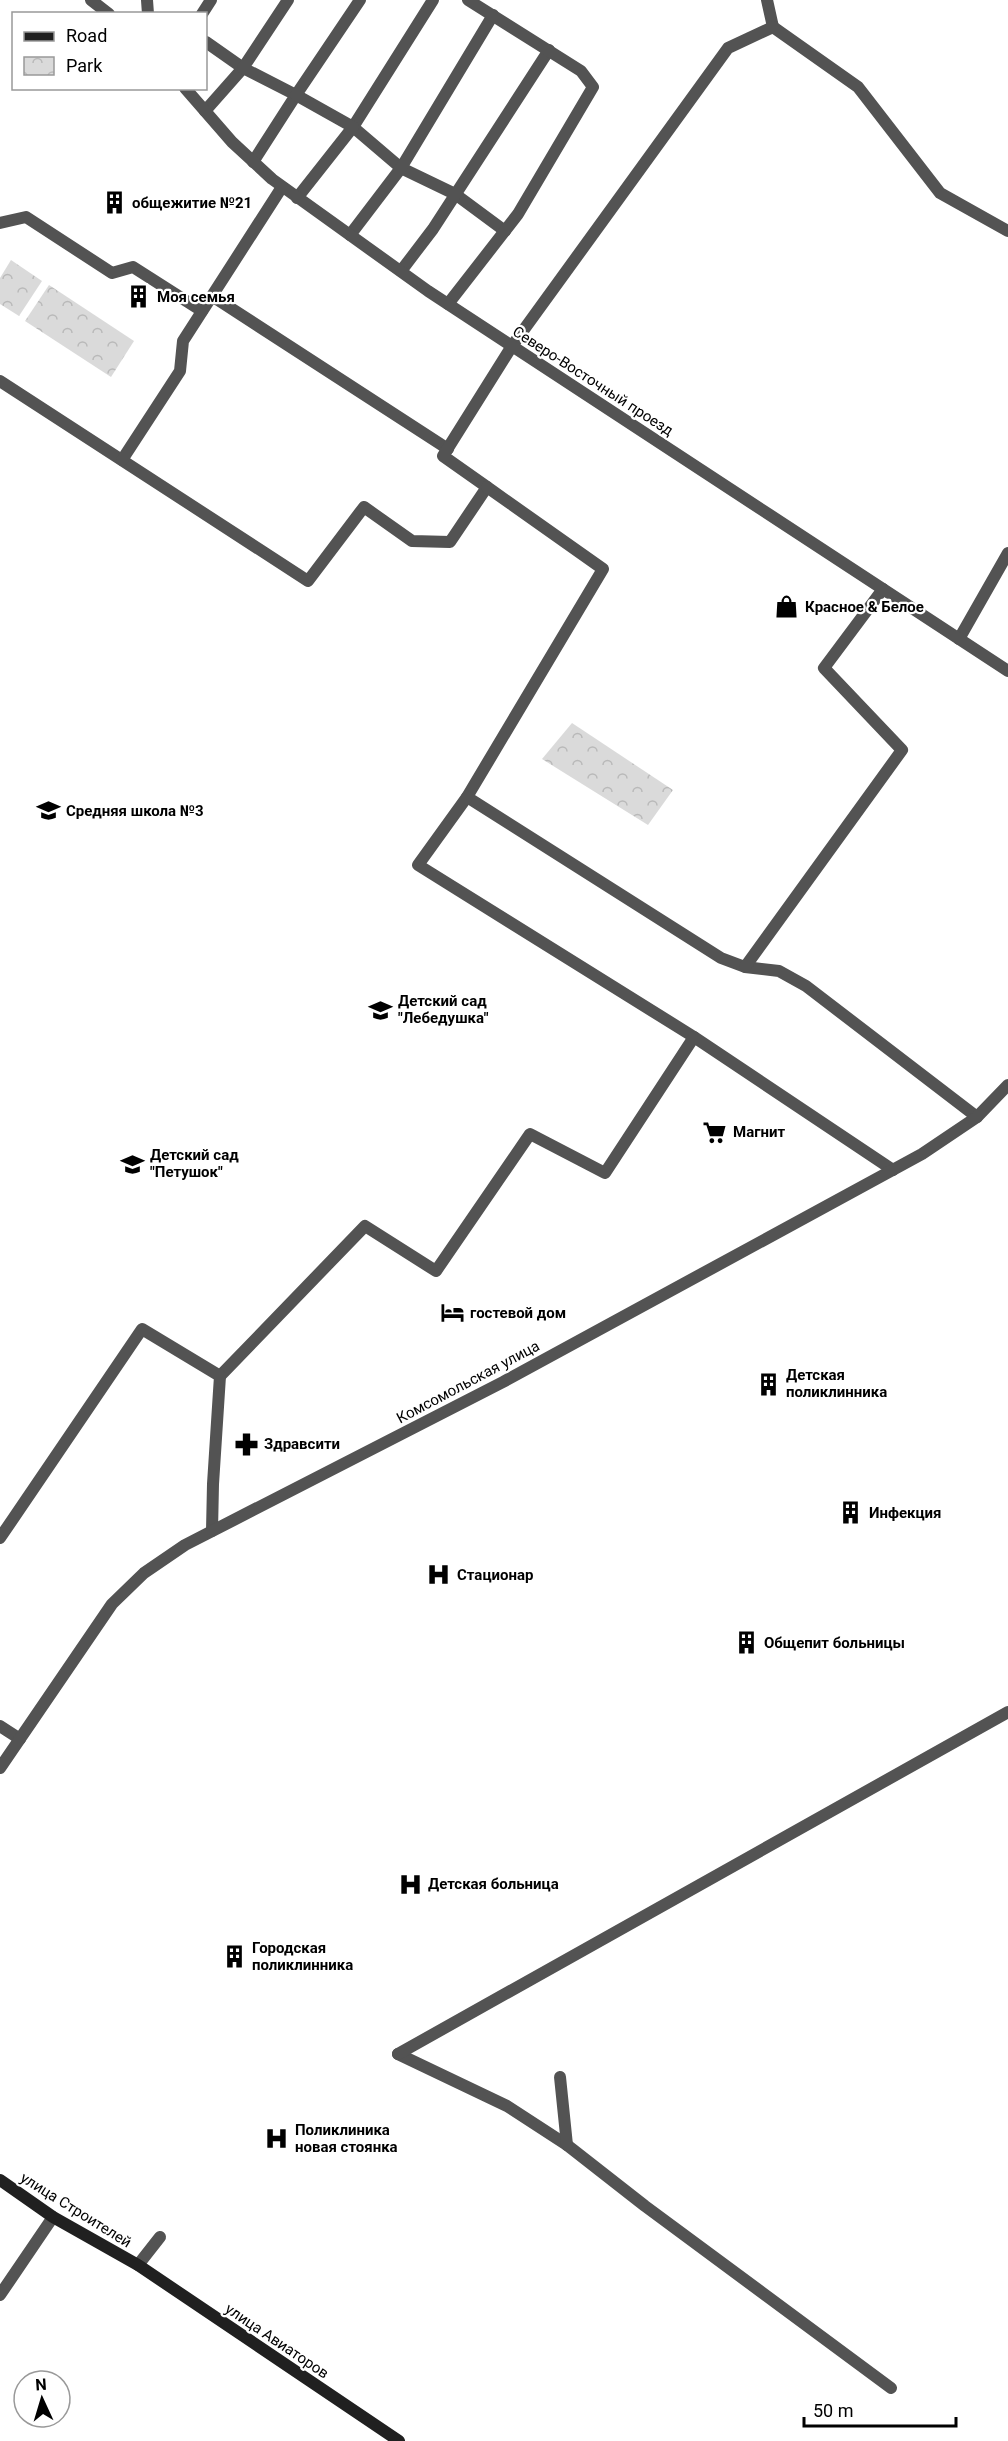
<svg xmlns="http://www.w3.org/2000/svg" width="1008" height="2441" viewBox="0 0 1008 2441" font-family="Roboto,sans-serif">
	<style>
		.park { fill: url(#park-crowns) }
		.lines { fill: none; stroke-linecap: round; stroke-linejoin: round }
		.service { stroke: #535353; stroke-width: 12 }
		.minor { stroke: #535353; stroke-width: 12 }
		.tertiary { stroke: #535353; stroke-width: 12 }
		.secondary { stroke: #202020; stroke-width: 12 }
		.labels { text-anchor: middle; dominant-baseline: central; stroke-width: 4.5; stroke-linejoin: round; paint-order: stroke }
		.poi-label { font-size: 15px; font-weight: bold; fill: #000; stroke: #fff; text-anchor: start }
		.street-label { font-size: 15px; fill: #000; stroke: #fff }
	</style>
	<defs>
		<pattern id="park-crowns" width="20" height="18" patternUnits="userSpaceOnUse" patternTransform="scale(1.5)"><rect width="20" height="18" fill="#dadada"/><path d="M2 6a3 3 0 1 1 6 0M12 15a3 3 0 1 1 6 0" fill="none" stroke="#b9b9b9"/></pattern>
	</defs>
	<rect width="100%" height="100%" fill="#fff"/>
	<g class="park">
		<path d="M 11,260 L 42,281 L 19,316 L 0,304 L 0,278 Z"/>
		<path d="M 49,285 L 134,341 L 111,377 L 25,321 Z"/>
		<path d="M 572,723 L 673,790 L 648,825 L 542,759 Z"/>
	</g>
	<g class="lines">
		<g class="service">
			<path d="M 147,0 L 148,14"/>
			<path d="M 433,0 L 353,127 L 401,168 L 455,194 L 505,231"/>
			<path d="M 202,14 L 211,0"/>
			<path d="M 205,111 L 243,68 L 206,42"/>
			<path d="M 253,162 L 296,95 L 243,68 L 288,0"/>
			<path d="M 297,198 L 353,127 L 296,95 L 360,0"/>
			<path d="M 350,235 L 401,168 L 493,15"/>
			<path d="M 401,271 L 433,229 L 549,50"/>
			<path d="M 448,304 L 518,214 L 593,87 L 581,71 L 468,0"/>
			<path d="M 398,2054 L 507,2106 L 567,2145 L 645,2206 L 891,2388"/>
			<path d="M 560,2077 L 567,2145"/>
		</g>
		<g class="minor">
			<path d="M 767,0 L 773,27"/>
			<path d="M 0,223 L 26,217 L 112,273 L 133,267 L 202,311"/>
			<path d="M 212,296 L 448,449"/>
			<path d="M 0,381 L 308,581 L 364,507 L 412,541 L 450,542 L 487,487 L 443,456 L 512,346 L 728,48 L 773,27 L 858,87 L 940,193 L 1008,231"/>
			<path d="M 122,460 L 180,371 L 183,341 L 282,187"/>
			<path d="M 487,487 L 603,569 L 467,797 L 721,958 L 745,967 L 779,971 L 806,986 L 977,1117"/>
			<path d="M 959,639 L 1008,553"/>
			<path d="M 467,797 L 418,865 L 694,1037"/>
			<path d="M 745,967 L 902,750 L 824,668 L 883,589"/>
			<path d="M 220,1376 L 365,1226 L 436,1271 L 530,1134 L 605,1173 L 694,1037 L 893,1170"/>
			<path d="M 0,1538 L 142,1329 L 220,1376 L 213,1484 L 212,1531"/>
			<path d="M 0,1726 L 20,1739"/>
			<path d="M 398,2054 L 1008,1712"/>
			<path d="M 138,2265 L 160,2237"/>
		</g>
		<g class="tertiary">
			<path d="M 91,0 L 109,14"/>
			<path d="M 185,88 L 232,142 L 272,179 L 428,291 L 1008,671"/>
			<path d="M 0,1768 L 112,1604 L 144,1573 L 185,1545 L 503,1382 L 922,1154 L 977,1117 L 1008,1085"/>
			<path d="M 0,2295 L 53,2217"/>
		</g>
		<path class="secondary" d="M 0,2180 L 53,2217 L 138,2265 L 399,2441"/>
	</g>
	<defs>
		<symbol id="building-bare" viewBox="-9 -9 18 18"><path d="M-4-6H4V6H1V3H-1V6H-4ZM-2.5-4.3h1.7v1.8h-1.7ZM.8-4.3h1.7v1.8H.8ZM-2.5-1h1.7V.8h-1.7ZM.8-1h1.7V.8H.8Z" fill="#000" stroke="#fff" stroke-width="2.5" paint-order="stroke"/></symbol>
		<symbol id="shop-bare" viewBox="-9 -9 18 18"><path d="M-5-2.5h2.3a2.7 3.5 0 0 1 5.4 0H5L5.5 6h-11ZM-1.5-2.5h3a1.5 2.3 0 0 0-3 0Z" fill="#000" stroke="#fff" stroke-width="2.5" paint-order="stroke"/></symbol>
		<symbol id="school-bare" viewBox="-9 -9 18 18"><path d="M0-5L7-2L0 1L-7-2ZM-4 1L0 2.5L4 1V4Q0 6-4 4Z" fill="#000" stroke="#fff" stroke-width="2.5" paint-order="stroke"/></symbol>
		<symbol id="supermarket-bare" viewBox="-9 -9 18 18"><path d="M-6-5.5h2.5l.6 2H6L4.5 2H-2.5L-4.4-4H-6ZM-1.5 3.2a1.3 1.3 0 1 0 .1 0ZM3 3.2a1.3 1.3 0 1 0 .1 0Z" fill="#000" stroke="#fff" stroke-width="2.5" paint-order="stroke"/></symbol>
		<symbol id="hotel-bare" viewBox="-9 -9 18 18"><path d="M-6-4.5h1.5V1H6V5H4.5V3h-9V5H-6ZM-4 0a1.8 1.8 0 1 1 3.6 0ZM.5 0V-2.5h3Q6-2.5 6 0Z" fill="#000" stroke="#fff" stroke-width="2.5" paint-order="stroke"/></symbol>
		<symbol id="pharmacy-bare" viewBox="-9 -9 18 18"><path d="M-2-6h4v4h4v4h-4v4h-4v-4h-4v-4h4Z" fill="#000" stroke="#fff" stroke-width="2.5" paint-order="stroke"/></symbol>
		<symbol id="hospital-bare" viewBox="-9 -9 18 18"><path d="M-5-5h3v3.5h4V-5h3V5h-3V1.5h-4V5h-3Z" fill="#000" stroke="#fff" stroke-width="2.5" paint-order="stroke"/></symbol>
	</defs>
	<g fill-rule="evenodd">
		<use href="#building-bare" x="98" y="186" width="33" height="33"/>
		<use href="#building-bare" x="122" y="280" width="33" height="33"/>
		<use href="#shop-bare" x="770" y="590" width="33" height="33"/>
		<use href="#school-bare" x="32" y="794" width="33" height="33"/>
		<use href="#school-bare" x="364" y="994" width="33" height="33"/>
		<use href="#supermarket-bare" x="698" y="1116" width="33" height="33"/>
		<use href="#school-bare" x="116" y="1148" width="33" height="33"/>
		<use href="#hotel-bare" x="436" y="1296" width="33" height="33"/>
		<use href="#building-bare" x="752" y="1368" width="33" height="33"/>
		<use href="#pharmacy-bare" x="230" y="1428" width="33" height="33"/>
		<use href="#building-bare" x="834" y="1496" width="33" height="33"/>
		<use href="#hospital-bare" x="422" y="1558" width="33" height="33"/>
		<use href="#building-bare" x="730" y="1626" width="33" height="33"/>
		<use href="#hospital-bare" x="394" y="1868" width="33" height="33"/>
		<use href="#building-bare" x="218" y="1940" width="33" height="33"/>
		<use href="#hospital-bare" x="260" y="2122" width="33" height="33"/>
	</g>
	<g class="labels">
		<g class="poi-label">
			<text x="132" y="203">общежитие №21</text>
			<text x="157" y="297">Моя семья</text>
			<text x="805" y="607">Красное &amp; Белое</text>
			<text x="66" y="811">Средняя школа №3</text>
			<text x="398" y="1001">Детский сад<tspan x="398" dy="17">"Лебедушка"</tspan></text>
			<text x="733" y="1132">Магнит</text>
			<text x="150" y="1155">Детский сад<tspan x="150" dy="17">"Петушок"</tspan></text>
			<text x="470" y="1313">гостевой дом</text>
			<text x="786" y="1375">Детская<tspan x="786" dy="17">поликлинника</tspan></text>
			<text x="264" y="1444">Здравсити</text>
			<text x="869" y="1513">Инфекция</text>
			<text x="457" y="1575">Стационар</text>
			<text x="764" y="1643">Общепит больницы</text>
			<text x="428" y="1884">Детская больница</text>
			<text x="252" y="1948">Городская<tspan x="252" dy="17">поликлинника</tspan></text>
			<text x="295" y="2130">Поликлиника<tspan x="295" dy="17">новая стоянка</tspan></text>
		</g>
		<g class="street-label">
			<text transform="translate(593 381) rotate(33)">Северо-Восточный проезд</text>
			<text transform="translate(468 1382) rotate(-28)">Комсомольская улица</text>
			<text transform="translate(76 2210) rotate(32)">улица Строителей</text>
			<text transform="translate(277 2341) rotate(34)">улица Авиаторов</text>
		</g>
	</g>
	<rect x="12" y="12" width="195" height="78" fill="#ffffff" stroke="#999999" stroke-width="1.5"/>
	<rect x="24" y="32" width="30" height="9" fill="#202020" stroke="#999999" stroke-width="1.5"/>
	<text x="66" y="42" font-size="18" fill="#000000">Road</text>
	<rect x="24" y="57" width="30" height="18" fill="url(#park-crowns)" stroke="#999999" stroke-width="1.5"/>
	<text x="66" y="72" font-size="18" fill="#000000">Park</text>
	<g transform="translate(42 2399) rotate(356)"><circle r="28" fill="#ffffff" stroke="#999999" stroke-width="1.5"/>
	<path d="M0-4.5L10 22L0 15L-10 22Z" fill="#000000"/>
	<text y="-9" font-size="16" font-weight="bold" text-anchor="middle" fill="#000000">N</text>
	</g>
	<path d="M804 2417v9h152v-9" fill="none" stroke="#000000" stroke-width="3"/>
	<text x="813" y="2417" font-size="18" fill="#000000" stroke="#ffffff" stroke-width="4.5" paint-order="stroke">50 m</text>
</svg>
